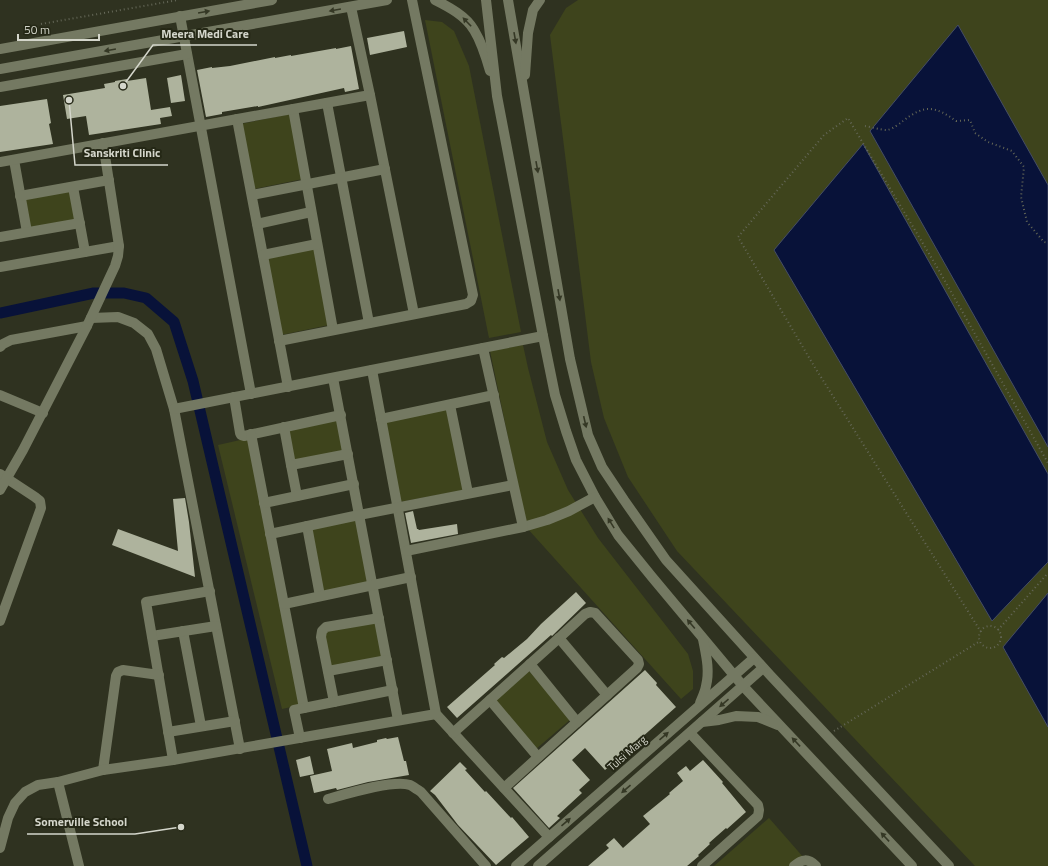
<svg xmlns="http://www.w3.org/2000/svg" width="1048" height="866" viewBox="0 0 1048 866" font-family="'Titillium Web',sans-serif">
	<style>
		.green { fill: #3e441c }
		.water { fill: #081239; stroke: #454d65 }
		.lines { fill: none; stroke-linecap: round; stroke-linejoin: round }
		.canal { stroke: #081239; stroke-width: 11 }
		.building { fill: #aeb39d }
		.path { stroke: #646757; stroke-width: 2; stroke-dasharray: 1 3; stroke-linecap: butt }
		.minor { stroke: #747962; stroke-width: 10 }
		.oneway { fill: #353825 }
		.labels { text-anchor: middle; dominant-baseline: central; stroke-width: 4; stroke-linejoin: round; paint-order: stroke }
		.street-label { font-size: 11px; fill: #d4d6cb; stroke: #252816 }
		.leader { fill: none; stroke: #d4d6cb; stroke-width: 1.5 }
		.callout-dot { fill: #d4d6cb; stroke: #252816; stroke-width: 1.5 }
		.callout-label { font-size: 12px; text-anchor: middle; font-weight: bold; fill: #d4d6cb; stroke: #252816; stroke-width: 4; stroke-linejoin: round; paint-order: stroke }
	</style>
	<rect width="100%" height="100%" fill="#2f3220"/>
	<g class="green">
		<path d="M 578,0 L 1048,0 L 1048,866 L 975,866 L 677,551 L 628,477 L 604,418 L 591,362 L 550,35 L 566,8 Z"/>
		<path d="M 425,20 L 442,22 L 454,31 L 469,66 L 521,332 L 489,338 Z"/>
		<path d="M 290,114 L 303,179 L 254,189 L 241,124 Z"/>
		<path d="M 71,189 L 77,221 L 29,230 L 23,197 Z"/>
		<path d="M 314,248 L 329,325 L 281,335 L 266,257 Z"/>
		<path d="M 523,345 L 528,368 L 547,442 L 568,490 L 598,538 L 688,654 L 693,671 L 693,689 L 681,699 L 527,528 L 490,351 Z"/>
		<path d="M 448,409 L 464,490 L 400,502 L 384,421 Z"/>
		<path d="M 339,418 L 346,452 L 293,463 L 286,428 Z"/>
		<path d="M 249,438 L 300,705 L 282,709 L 218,445 Z"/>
		<path d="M 357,518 L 371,583 L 322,593 L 309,527 Z"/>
		<path d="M 377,621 L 384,658 L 330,668 L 323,632 Z"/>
		<path d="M 529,671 L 571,719 L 536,749 L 495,700 Z"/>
		<path d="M 769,818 L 804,858 L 795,866 L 714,866 Z"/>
	</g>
	<g class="water">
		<path d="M 958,25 L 1048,185 L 1048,447 L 870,131 Z"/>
		<path d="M 863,144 L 1048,474 L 1048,562 L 992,621 L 774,250 Z"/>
		<path d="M 1048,593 L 1048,727 L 1003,647 Z"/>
	</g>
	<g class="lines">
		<path class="canal" d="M 0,313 L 94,293 L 124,293 L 146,298 L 174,322 L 193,381 L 307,866"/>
	</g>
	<g class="building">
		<path d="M 404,31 L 407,47 L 370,55 L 367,38 Z"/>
		<path d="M 351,46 L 359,89 L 345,92 L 344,88 L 258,107 L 258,106 L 222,112 L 222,114 L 206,117 L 197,70 L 212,67 L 212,68 L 230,66 L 275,57 L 275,58 L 291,55 L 291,56 L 336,48 L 336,49 Z"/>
		<path d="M 181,75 L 185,101 L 171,103 L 167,78 Z"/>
		<path d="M 146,78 L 151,110 L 170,107 L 172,116 L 160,118 L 161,124 L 89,135 L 86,116 L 67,119 L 63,95 L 105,88 L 104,84 L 115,82 L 115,81 L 127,79 L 127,81 Z"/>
		<path d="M 47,99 L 51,123 L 49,124 L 53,144 L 0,152 L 0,106 Z"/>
		<path d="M 185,498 L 189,522 L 195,577 L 112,545 L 118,529 L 178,551 L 173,499 Z"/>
		<path d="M 413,511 L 417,529 L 418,529 L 419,530 L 457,524 L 458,534 L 411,543 L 405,513 Z"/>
		<path d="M 576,592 L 586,603 L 552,636 L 551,635 L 457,718 L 447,707 L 495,665 L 494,664 L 502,657 L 504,658 L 527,639 L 541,624 Z"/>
		<path d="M 645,670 L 657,683 L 656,685 L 676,707 L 605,770 L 585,748 L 572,760 L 590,780 L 579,790 L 582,793 L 557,816 L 560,818 L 549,828 L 513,788 Z"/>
		<path d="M 398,737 L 404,761 L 406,761 L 409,775 L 368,782 L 337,790 L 336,788 L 314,793 L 310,776 L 332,771 L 327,749 L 352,743 L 353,748 L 377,742 L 377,740 L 386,738 L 387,739 Z"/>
		<path d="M 310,756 L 314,774 L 300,777 L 296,760 Z"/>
		<path d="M 703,760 L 723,782 L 722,783 L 746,812 L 727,829 L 726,828 L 709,843 L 710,844 L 698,855 L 699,856 L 687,866 L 588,866 L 609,848 L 606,845 L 614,838 L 623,848 L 650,824 L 643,816 L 670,794 L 669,793 L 683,781 L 677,773 L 686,766 L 690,771 Z"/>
		<path d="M 460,762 L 467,769 L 465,770 L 485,792 L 486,791 L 511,818 L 512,817 L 529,837 L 496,865 L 458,825 L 435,795 L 430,791 Z"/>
	</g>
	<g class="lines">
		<g class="path">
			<path d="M 41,24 L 178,0"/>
			<path d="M 865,126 C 871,127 881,130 887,130 C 893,129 899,124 903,121 C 925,104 935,106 956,121 L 970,120 L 975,133 L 988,142 L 1012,151 L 1024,167 L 1021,197 L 1027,222 L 1044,242 L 1048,243"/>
			<circle cx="990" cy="637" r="11"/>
			<path d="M 998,630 L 1048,573"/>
			<path d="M 981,632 L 814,366 L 738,237 L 824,135 L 848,118 L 937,267 L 1048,463"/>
			<path d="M 834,731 L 980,641"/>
		</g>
		<g class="minor">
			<path d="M 435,0 C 449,7 466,16 474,30 C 482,43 486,57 490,71"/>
			<path d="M 486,0 L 497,96 L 543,336 L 555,395 L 566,431 L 576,460 L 595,497 L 618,535 L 652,577 L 743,686 L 912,866"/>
			<path d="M 508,0 L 570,359 L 588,435 L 602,467 L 624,500 L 666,560 L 770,675 L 949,866"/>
			<path d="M 351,7 L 370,95 L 414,314"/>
			<path d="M 180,16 L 251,394"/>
			<path d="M 0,49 L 272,0"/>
			<path d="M 0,69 L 387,0"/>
			<path d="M 525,75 L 528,33 L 533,10 L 540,0"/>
			<path d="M 0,87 L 187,54"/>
			<path d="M 327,103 L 369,323"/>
			<path d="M 293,109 L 333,330"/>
			<path d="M 237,119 L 288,387"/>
			<path d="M 14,160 L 27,232"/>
			<path d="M 0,162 L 370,95"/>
			<path d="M 73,187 L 85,252"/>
			<path d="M 252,195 L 385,169"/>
			<path d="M 20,196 L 109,180"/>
			<path d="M 257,224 L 311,212"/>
			<path d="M 0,237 L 80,223"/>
			<path d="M 263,255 L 317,244"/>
			<path d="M 0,267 L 119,246"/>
			<path d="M 91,318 L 118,317 L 134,323 L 148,334 L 156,349 L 174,409 L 240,749"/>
			<path d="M 279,341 L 466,304 L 471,301 L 473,295 L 412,0"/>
			<path d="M 0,347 L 3,344 L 11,340 L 87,326"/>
			<path d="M 372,370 L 436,714 L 549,837"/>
			<path d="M 333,378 L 398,720"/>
			<path d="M 0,395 L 43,413"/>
			<path d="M 234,397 L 240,433 L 241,435 L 244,436 L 341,415"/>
			<path d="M 450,405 L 468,493"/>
			<path d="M 174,409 L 543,336"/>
			<path d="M 381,419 L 494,395"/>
			<path d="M 284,427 L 291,465 L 348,454"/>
			<path d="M 251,434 L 304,708"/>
			<path d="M 291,465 L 297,496"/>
			<path d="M 0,474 L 35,497 L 40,501 L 41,508 L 0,621"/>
			<path d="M 0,490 L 23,450 L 87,326 L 115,266 L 118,256 L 119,246 L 103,143"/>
			<path d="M 264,503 L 354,484"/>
			<path d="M 307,526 L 320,596"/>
			<path d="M 523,527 L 547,520 L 569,511 L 595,497"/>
			<path d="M 270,534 L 359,515 L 513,485"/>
			<path d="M 406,551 L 523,527 L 483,348"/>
			<path d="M 284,604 L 411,577"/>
			<path d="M 183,631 L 201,726"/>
			<path d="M 152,636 L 216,626"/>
			<path d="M 559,638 L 607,695"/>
			<path d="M 530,664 L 577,722"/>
			<path d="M 328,671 L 387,660"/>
			<path d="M 490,700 L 538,757"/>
			<path d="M 334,702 L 321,637 L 322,631 L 326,627 L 379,618"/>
			<path d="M 700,703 C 702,698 705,692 706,686 C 710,670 706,655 703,639"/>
			<path d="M 702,722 L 719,720 L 736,716 L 758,717 L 778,725"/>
			<path d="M 168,732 L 235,721"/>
			<path d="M 453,733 L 559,638 L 585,614 L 590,612 L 595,613 L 638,660 L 639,664 L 637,668 L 504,788"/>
			<path d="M 690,733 L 758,805 L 759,810 L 758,816 L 702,866"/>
			<path d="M 300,738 L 294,710 L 393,690"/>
			<path d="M 173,760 L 146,602 L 210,591"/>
			<path d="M 103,770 L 116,676 L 118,672 L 123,670 L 159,675"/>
			<path d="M 58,782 L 79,866"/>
			<path d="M 328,799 C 346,794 394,779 410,785 C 414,787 418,790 421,792 L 486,866"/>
			<path d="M 0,848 L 8,818 L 15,803 L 25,792 L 38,785 L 58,782 L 103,770 L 173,760 L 436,714"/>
			<path d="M 516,866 L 754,658"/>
			<path d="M 538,866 L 763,668"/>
			<path d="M 794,866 C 802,859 808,858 816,866"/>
		</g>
	</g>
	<defs><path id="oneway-solid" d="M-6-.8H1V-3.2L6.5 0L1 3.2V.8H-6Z"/></defs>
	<g class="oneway">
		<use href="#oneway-solid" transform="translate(335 10) rotate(170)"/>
		<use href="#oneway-solid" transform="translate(204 12) rotate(-10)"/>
		<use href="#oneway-solid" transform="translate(467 22) rotate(-134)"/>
		<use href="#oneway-solid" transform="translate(515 38) rotate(80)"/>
		<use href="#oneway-solid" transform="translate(110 50) rotate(170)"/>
		<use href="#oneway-solid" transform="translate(537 167) rotate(80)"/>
		<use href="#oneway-solid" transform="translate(559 295) rotate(80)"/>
		<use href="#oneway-solid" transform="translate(585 422) rotate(77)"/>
		<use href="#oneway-solid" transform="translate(611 523) rotate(-122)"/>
		<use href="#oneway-solid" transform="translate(691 624) rotate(-130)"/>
		<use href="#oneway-solid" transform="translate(724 703) rotate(139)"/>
		<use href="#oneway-solid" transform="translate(664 736) rotate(-41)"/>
		<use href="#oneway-solid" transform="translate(796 742) rotate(-133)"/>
		<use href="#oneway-solid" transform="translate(626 789) rotate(139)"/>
		<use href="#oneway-solid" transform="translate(566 822) rotate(-41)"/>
		<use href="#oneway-solid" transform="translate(885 837) rotate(-133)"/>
	</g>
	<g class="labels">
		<g class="street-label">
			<text transform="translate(627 753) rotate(-41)">Tulsi Marg</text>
		</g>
	</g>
	<path class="leader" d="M123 86L153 45H257M69 100L75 165H168M181 827L135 834H27"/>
	<g class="callout-dot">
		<circle cx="123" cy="86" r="4"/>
		<circle cx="69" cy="100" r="4"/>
		<circle cx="181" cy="827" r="4"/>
	</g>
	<g class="callout-label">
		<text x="205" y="38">Meera Medi Care</text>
		<text x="122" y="157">Sanskriti Clinic</text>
		<text x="81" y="826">Somerville School</text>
	</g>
	<path d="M18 34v6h81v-6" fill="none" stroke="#d4d6cb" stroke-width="2"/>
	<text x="24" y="34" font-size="12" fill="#d4d6cb" stroke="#252816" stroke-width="3" paint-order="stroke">50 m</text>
</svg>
